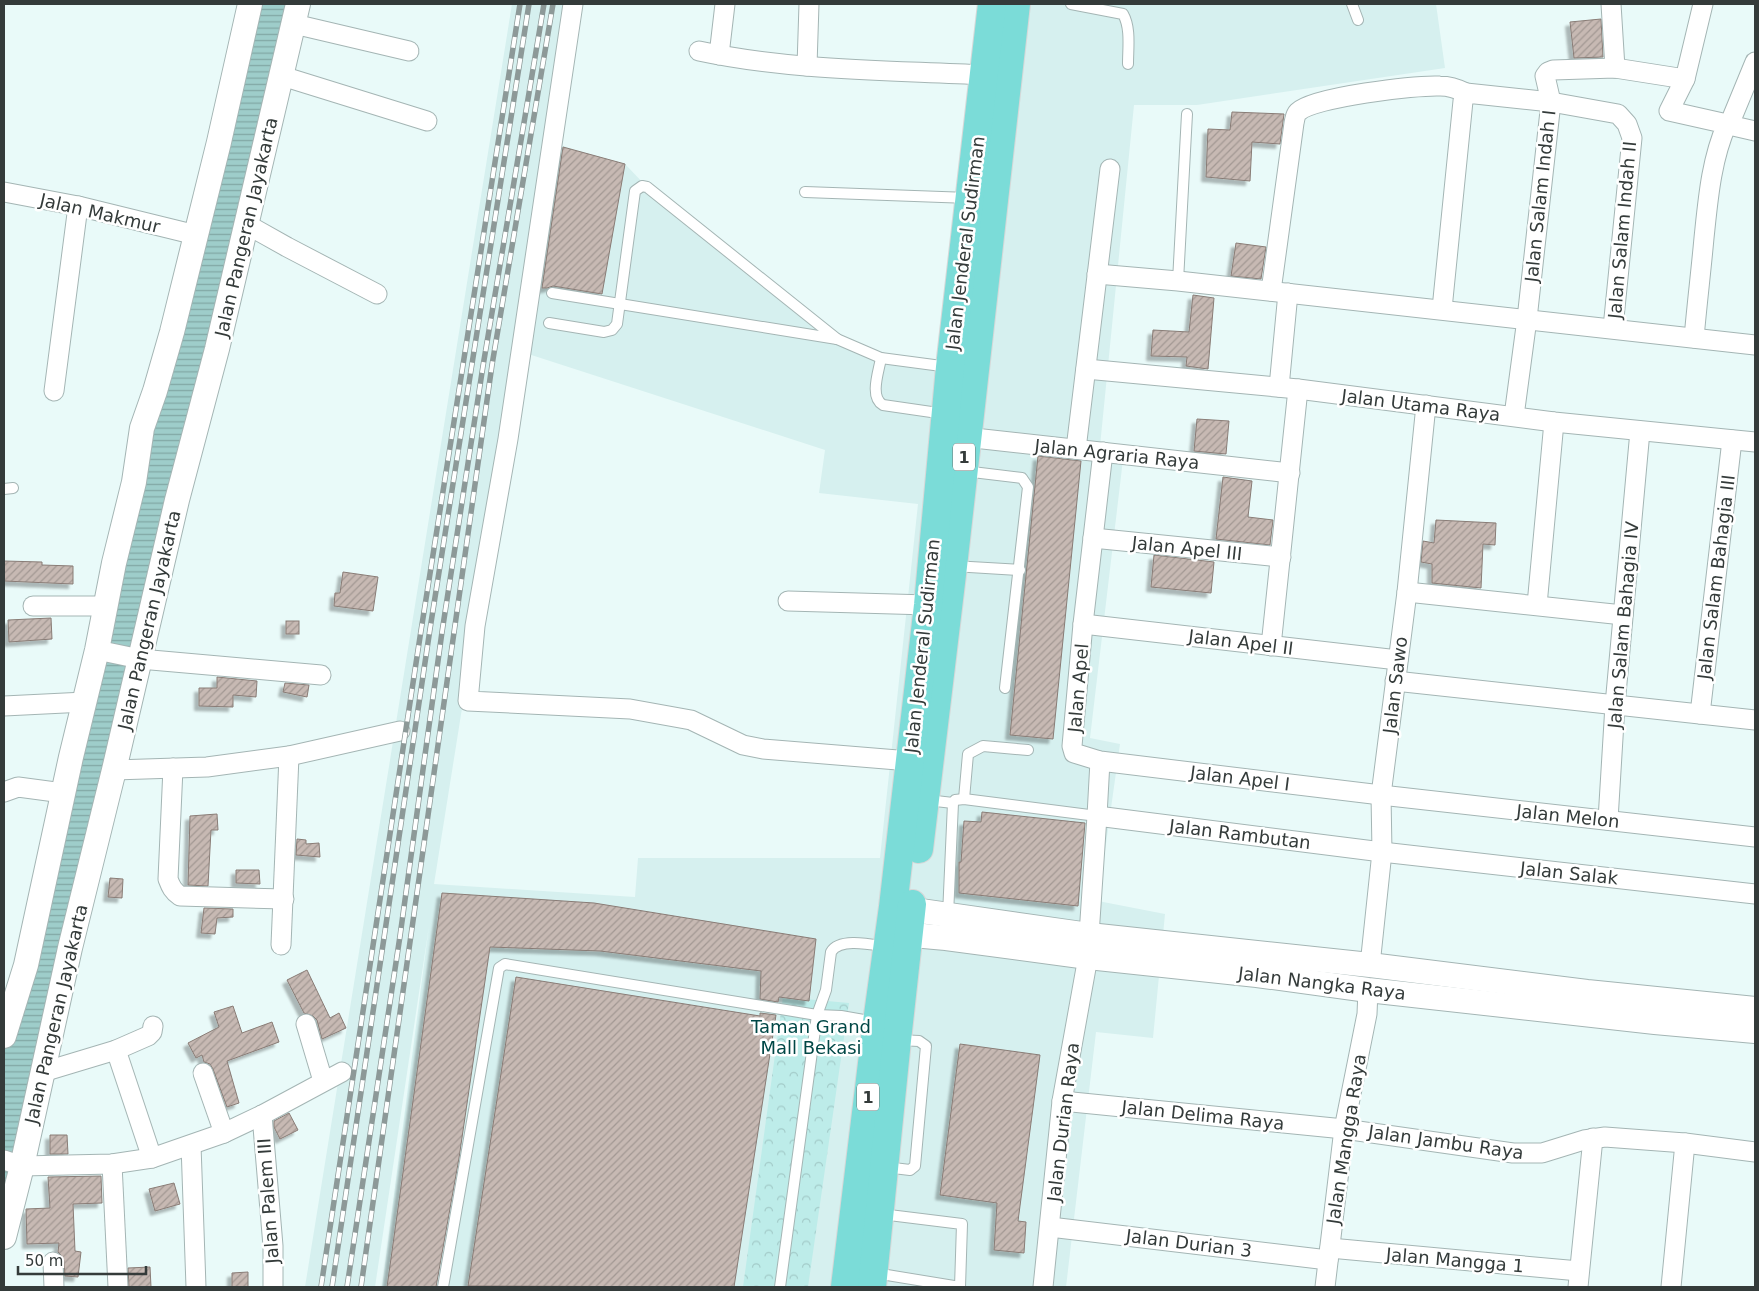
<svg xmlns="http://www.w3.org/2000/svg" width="1759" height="1291" viewBox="0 0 1759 1291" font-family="'DejaVu Sans',sans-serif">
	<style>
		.built { fill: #d6f0ef; fill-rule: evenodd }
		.park { fill: url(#park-crowns) }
		.water { fill: url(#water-rules) }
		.building { fill: url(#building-hatch); stroke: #897c76; filter: url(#shadow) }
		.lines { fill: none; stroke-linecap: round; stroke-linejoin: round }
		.service-casing { stroke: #a4b5b4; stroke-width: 12 }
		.minor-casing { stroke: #a4b5b4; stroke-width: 21 }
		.tertiary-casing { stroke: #a4b5b4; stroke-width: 26 }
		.trunk-casing { stroke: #d6d8d8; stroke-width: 30 }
		.service { stroke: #fff; stroke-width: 10 }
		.minor { stroke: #fff; stroke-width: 19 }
		.tertiary { stroke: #fff; stroke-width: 24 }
		.trunk { stroke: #7bdcd8; stroke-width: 28 }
		.rail-casing { stroke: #8d9998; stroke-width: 5.5 }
		.rail { stroke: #fff; stroke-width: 4; stroke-dasharray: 11; stroke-linecap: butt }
		.labels { text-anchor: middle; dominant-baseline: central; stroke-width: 5; stroke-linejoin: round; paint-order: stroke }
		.shield { fill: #fff; stroke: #717675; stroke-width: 1 }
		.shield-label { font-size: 16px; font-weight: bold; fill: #343b3a }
		.street-label { font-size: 18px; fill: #343b3a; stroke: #fff }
		.park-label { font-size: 18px; fill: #004746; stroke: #fff }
	</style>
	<defs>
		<pattern id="park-crowns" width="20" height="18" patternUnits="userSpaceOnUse" patternTransform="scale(1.25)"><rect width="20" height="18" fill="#bdece9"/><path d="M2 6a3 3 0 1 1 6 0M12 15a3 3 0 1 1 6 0" fill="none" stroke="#a3cbc9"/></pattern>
		<pattern id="water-rules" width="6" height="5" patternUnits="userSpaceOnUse" patternTransform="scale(1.25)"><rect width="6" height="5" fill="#9ecdca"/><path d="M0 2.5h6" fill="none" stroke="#82a8a5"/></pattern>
		<pattern id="building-hatch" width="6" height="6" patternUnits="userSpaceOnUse" patternTransform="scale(1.25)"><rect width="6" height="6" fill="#c7b9b3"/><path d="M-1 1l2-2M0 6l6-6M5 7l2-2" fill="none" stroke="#a29893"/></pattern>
		<filter id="shadow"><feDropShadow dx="-4.5" dy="4.5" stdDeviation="1" flood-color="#0004"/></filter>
	</defs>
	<rect width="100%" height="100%" fill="#e9faf9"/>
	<path class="built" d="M 512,4 L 572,4 L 552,143 L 625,164 L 647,187 L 837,340 L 881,358 L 950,367 L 992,4 L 1436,4 L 1445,68 L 1197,105 L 1134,105 L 1100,446 L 1124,451 L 1090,738 L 1120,744 L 1098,901 L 1165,914 L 1153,1038 L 1096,1032 L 1066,1287 L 382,1287 L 429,926 L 375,1287 L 305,1287 ZM 519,351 L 825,450 L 819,493 L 918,504 L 880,858 L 638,858 L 635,897 L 434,884 Z"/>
	<path class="park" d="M 783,997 L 849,1003 L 808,1287 L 743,1287 Z"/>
	<path class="water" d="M 250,4 L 298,4 L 4,1237 L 4,1036 Z"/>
	<g class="building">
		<path d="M 1601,19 L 1603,57 L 1574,58 L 1570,22 Z"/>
		<path d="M 1232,112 L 1284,114 L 1280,144 L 1252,142 L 1250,181 L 1206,177 L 1208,129 L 1230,130 Z"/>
		<path d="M 563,147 L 625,164 L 602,294 L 553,286 L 547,288 L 542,288 Z"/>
		<path d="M 1236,243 L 1266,247 L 1261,279 L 1231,276 Z"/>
		<path d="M 1193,295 L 1214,298 L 1208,369 L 1186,366 L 1187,357 L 1151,356 L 1153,330 L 1189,332 Z"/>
		<path d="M 1197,419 L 1229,421 L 1226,454 L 1194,451 Z"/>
		<path d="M 1038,456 L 1081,461 L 1053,739 L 1010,735 Z"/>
		<path d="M 1223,477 L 1252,481 L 1248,517 L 1273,520 L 1270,545 L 1216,539 Z"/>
		<path d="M 1436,520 L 1496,523 L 1495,545 L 1483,544 L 1481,588 L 1432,583 L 1432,564 L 1421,562 L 1423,541 L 1434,543 Z"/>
		<path d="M 1154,555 L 1214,562 L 1211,593 L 1151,587 Z"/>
		<path d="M 4,561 L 42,562 L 42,565 L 73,566 L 73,584 L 4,581 Z"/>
		<path d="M 343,572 L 378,577 L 373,611 L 334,606 L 335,593 L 340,593 Z"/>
		<path d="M 51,618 L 52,639 L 9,642 L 8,620 Z"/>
		<rect x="286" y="621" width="13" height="13"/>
		<path d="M 217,677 L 257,681 L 256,697 L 233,695 L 233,707 L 199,706 L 199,688 L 217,688 Z"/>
		<path d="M 285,683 L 309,685 L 307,697 L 283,692 Z"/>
		<path d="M 982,812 L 1085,823 L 1078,906 L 959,893 L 959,862 L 961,862 L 964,821 L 981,822 Z"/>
		<path d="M 217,814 L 218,830 L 211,830 L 208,886 L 188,885 L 190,816 Z"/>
		<path d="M 297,839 L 306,840 L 306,844 L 319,843 L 320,857 L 296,855 Z"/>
		<path d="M 236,870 L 259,870 L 260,884 L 236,883 Z"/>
		<path d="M 110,878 L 123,879 L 122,898 L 108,897 Z"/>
		<path d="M 442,893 L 594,903 L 816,939 L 809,1001 L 779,997 L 778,1002 L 760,999 L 761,971 L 600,951 L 490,947 L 459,1158 L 436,1287 L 387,1287 Z"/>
		<path d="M 204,908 L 233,909 L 233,917 L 217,918 L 215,934 L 201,933 Z"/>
		<path d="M 307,970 L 330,1018 L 339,1013 L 346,1028 L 322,1039 L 317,1020 L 313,1016 L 304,1013 L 287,980 Z"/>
		<path d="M 516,977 L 760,1016 L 760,1013 L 776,1015 L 734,1287 L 468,1286 Z"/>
		<path d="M 233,1006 L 242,1033 L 272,1022 L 279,1042 L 227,1061 L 239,1103 L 227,1107 L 213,1069 L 210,1064 L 204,1062 L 202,1055 L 196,1058 L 188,1043 L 219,1027 L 214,1012 Z"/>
		<path d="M 960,1044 L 1040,1055 L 1018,1221 L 1026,1222 L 1024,1253 L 994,1250 L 997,1203 L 940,1195 Z"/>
		<path d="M 289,1113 L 298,1130 L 280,1139 L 274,1127 L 274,1121 Z"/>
		<path d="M 50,1135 L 67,1135 L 68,1154 L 50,1154 Z"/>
		<path d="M 101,1176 L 102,1203 L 73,1204 L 75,1251 L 81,1252 L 78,1277 L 65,1276 L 64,1261 L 62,1256 L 58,1252 L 59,1243 L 27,1244 L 26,1209 L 50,1208 L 48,1177 Z"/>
		<path d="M 174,1183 L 180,1204 L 155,1211 L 149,1189 Z"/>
		<path d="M 150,1267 L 151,1287 L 129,1287 L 128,1268 Z"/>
		<path d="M 248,1272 L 248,1287 L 232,1287 L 232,1273 Z"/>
	</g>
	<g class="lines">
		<defs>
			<g id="service">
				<path d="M 1071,4 L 1123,14 C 1131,28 1128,48 1128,64"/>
				<path d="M 1352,4 L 1358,20"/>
				<path d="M 805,192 L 969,198"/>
				<path d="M 1178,281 L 1187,114"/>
				<path d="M 552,293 L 837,339 L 881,358 L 949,367"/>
				<path d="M 549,323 L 604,332 L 612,330 L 617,324 L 635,191 L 642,186 L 647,187 L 837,339"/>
				<path d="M 881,358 C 879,371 869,397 883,405 L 945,414"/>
				<path d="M 964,471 L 1022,478 L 1028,487 L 1005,688"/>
				<path d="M 4,489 L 13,488"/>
				<path d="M 953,566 L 1020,570"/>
				<path d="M 964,799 L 968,754 L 983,746 L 1028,750"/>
				<path d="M 927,800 L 953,803"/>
				<path d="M 948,915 L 953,803 L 955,800 L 964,799 L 1097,816"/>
				<path d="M 885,1167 L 910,1170 L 915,1166 L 926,1046 L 919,1041 L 899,1040"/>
				<path d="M 881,1214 L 962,1224 L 960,1287"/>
				<path d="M 875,1273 L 960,1287"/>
				<path d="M 443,1287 L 499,968 L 505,964 L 817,1015 L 841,1016 L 875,1022"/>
				<path d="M 780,1287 L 817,1015 L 826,990 L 831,952 C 840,937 873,945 887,947"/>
			</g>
			<g id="minor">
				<path d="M 573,4 L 508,439 L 475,626 L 468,701 L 630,709 L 691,720 L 743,745 L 763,749 L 910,761"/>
				<path d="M 1611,4 L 1615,68"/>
				<path d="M 294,24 L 409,51"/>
				<path d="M 699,51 C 792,71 890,70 984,75"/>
				<path d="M 719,55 L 725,4"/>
				<path d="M 807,66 L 809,4"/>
				<path d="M 282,76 L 427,121"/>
				<path d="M 1685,79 L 1669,111 L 1727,124 C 1711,160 1708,200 1704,238 C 1701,271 1697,304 1694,338"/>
				<path d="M 1727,124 L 1729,125 L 1755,62"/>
				<path d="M 1729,125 L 1755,131"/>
				<path d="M 4,192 L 78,206 L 196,235"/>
				<path d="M 246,224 L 287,247 L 377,294"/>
				<path d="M 1097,274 L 1178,281 L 1755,345"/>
				<path d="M 1271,291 L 1294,123 C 1295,119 1295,115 1298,112 C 1313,97 1416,85 1440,86 C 1450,86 1458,89 1466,93"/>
				<path d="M 1442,309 L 1463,101 L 1466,93 L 1551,102 L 1618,114 L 1627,124 L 1632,138 L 1613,328"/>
				<path d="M 1086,369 L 1298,389 L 1554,422 L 1755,442"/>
				<path d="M 1279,387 L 1288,293"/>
				<path d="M 54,391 L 78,206"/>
				<path d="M 1514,416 L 1527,319 L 1551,102 L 1545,76 L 1548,72 L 1553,70 L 1615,68 L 1685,79 L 1703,4"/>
				<path d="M 956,436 L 1290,473"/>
				<path d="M 1076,449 L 1110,169"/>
				<path d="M 1103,452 L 1083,624 L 1072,746 L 1074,753 L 1100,761 L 1381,795 L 1755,837"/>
				<path d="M 1093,538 L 1281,557"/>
				<path d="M 1407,592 L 1623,615"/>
				<path d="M 788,601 L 928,605"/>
				<path d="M 1537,605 L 1554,422"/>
				<path d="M 33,606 L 104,606"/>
				<path d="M 1083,624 L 1398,660"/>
				<path d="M 1271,646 L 1298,389"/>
				<path d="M 97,650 L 140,659 L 321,675"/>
				<path d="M 1395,681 L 1755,720"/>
				<path d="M 4,706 L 85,702"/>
				<path d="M 1700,714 L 1732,440"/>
				<path d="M 173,768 L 168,879 C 171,887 173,891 180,896 L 284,899"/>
				<path d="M 114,770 L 207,767 L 289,756 L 400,731"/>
				<path d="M 4,792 L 18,787 L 63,793"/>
				<path d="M 1097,816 L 1382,852 L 1755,894"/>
				<path d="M 1608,820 L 1615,705 L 1640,431"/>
				<path d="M 1089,935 L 1097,816 L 1100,761"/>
				<path d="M 281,945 L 289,756"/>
				<path d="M 1370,965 L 1382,852 L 1381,795 L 1407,592 L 1426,405"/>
				<path d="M 306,1024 L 323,1081"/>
				<path d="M 116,1050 L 152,1158"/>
				<path d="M 43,1072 L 116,1050 L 148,1036 L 152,1032 L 153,1026"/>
				<path d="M 203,1073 L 224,1133"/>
				<path d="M 1062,1101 L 1344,1129 L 1513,1153 L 1542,1153 L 1584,1140 L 1605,1137 L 1685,1143 L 1755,1152"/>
				<path d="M 262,1115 L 273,1246 L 273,1287"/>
				<path d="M 191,1145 L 196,1287"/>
				<path d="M 4,1160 L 22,1166 L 112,1164 L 152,1158 L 224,1133 L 262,1115 L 342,1072"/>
				<path d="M 112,1164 L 118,1287"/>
				<path d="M 1050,1227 L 1328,1260"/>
				<path d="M 1330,1248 L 1579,1271"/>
				<path d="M 53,1262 L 54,1287"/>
				<path d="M 1043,1287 L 1062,1101 L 1088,957"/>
				<path d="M 1325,1287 L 1344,1129 L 1367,1014 L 1368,990"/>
				<path d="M 1578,1287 L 1593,1138"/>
				<path d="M 1671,1287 L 1685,1143"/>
			</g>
			<g id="tertiary">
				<path d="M 893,907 L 1089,935 L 1370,965 L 1587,992 L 1755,1009"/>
				<path d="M 890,933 L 946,938 L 1088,957 L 1257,975 L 1368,990 L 1655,1022 L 1755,1031"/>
				<path d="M 4,1036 L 26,965 L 71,757 L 97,650 L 114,563 L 134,482 L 142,428 L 155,391 L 172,332 L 219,142 L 250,4"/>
				<path d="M 4,1237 L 22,1166 L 70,948 L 114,770 L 177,500 L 217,349 L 298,4"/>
			</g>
			<g id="trunk">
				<path d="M 919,849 L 953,566 L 1016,4"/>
				<path d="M 845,1287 L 877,1022 L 893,907 L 928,605 L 950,367 L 992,4"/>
				<path d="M 872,1287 L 897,1040 L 912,904"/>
			</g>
		</defs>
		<use href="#service" class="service-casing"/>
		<use href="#minor" class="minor-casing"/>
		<use href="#tertiary" class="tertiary-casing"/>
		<use href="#trunk" class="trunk-casing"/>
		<use href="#service" class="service"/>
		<use href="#minor" class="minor"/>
		<use href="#tertiary" class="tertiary"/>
		<use href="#trunk" class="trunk"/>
		<defs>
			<g id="rail">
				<path d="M 321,1287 L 420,637 L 520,4"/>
				<path d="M 332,1287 L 430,629 L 529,4"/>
				<path d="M 347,1287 L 400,936 L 442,632 L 483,366 L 544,4"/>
				<path d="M 361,1287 L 492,365 L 553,4"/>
			</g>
		</defs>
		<use href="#rail" class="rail-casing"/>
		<use href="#rail" class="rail"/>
	</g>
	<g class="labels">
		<g class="shield">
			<rect x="953" y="443.5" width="22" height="27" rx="4"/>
			<rect x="857" y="1083.5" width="22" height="27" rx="4"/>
		</g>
		<g class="shield-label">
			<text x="964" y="457">1</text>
			<text x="868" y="1097">1</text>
		</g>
		<g class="street-label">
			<text transform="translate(1540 196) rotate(-84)">Jalan Salam Indah I</text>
			<text transform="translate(100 213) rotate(13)">Jalan Makmur</text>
			<text transform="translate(246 227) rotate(-77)">Jalan Pangeran Jayakarta</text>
			<text transform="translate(1622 230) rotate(-85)">Jalan Salam Indah II</text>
			<text transform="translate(965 243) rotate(-83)">Jalan Jenderal Sudirman</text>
			<text transform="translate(1421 405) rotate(7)">Jalan Utama Raya</text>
			<text transform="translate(1117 454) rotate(6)">Jalan Agraria Raya</text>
			<text transform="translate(1187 548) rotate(6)">Jalan Apel III</text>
			<text transform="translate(1716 577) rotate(-83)">Jalan Salam Bahagia III</text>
			<text transform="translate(149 620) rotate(-77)">Jalan Pangeran Jayakarta</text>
			<text transform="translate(1623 625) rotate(-85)">Jalan Salam Bahagia IV</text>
			<text transform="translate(1241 642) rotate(7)">Jalan Apel II</text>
			<text transform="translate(922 646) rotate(-84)">Jalan Jenderal Sudirman</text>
			<text transform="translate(1395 685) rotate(-83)">Jalan Sawo</text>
			<text transform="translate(1078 688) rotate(-85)">Jalan Apel</text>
			<text transform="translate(1240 778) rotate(7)">Jalan Apel I</text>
			<text transform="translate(1568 816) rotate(6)">Jalan Melon</text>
			<text transform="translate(1240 834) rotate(7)">Jalan Rambutan</text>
			<text transform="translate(1569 873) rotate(6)">Jalan Salak</text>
			<text transform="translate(1322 983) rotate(7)">Jalan Nangka Raya</text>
			<text transform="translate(56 1014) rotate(-77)">Jalan Pangeran Jayakarta</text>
			<text transform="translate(1203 1115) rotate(6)">Jalan Delima Raya</text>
			<text transform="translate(1063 1122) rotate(-83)">Jalan Durian Raya</text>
			<text transform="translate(1346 1139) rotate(-81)">Jalan Mangga Raya</text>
			<text transform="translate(1446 1142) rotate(8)">Jalan Jambu Raya</text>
			<text transform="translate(268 1201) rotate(-94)">Jalan Palem III</text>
			<text transform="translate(1189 1243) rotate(7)">Jalan Durian 3</text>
			<text transform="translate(1455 1260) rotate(5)">Jalan Mangga 1</text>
		</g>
		<g class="park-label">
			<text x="811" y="1026">Taman Grand<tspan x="811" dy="21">Mall Bekasi</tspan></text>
		</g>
	</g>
	<rect width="1759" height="1291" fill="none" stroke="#343b3a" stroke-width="10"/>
	<path d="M18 1266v8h128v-8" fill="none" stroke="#343b3a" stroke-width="2.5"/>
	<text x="25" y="1266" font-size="15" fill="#343b3a" stroke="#ffffff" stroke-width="4" paint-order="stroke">50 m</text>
</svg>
